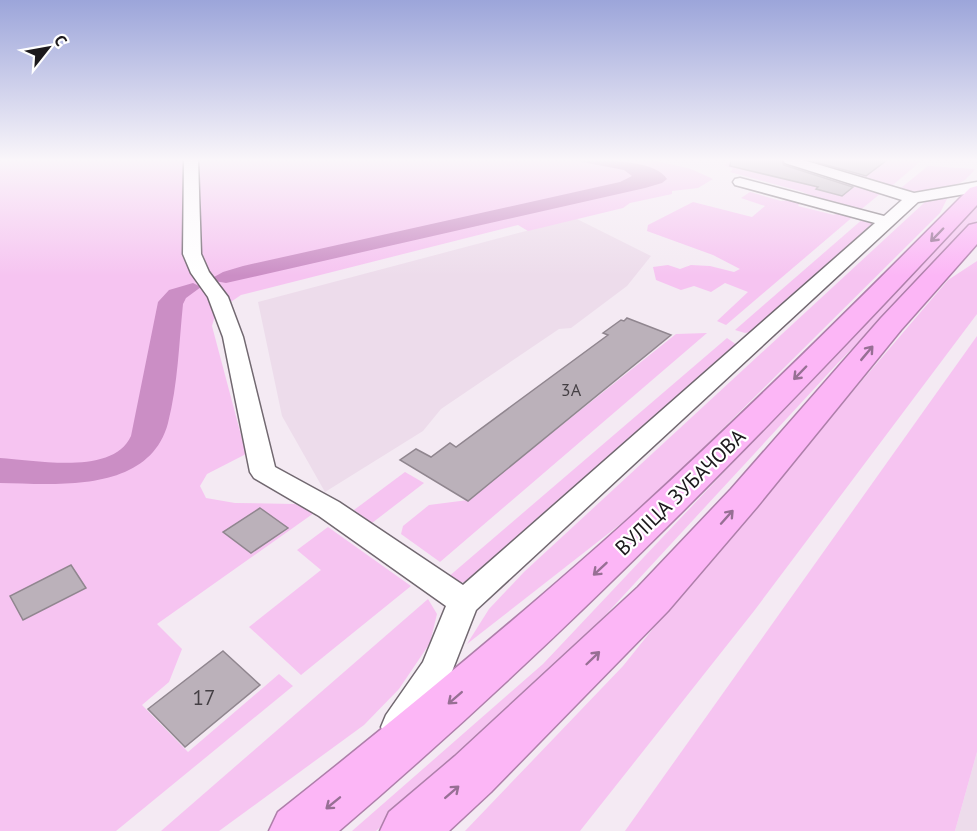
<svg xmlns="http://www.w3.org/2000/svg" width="977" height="831" viewBox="0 0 977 831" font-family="'PT Sans',sans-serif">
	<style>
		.built { fill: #eddceb }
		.green { fill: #f6c4f1 }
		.water { fill: #cb8ec5 }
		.building { fill: #bbb1ba; stroke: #90868f; stroke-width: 1.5 }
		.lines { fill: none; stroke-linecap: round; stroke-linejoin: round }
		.minor-casing { stroke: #716870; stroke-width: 3 }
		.highway-casing { stroke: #ae7faa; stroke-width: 3 }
		.minor { fill: #fff; fill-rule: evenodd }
		.highway { fill: #fcb6f6; fill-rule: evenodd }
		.oneway { stroke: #976f94 }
		.labels { text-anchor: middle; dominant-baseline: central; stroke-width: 4.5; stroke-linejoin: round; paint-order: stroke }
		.number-label { font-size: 18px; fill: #443f44 }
		.street-label { font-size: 21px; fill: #1c191c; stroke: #fff }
		.near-number-label { font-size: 21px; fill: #443f44 }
	</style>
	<rect width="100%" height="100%" fill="#f4eaf3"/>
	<g class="built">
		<path d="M 575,218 L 651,256 L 627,286 L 571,328 L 559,329 L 441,409 L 423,431 L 325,492 L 282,416 L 258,302 Z"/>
		<path d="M 977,752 L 977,831 L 955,831 Z"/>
	</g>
	<g class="green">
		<path d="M 0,160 L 652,160 L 691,169 L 713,179 L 698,188 L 672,191 L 672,194 L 630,203 L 623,208 L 528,231 L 518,225 L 241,295 L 216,312 L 212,326 L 246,454 L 207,474 L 200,486 L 206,498 L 235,503 L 295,504 L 314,513 L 157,624 L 182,649 L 169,682 L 142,705 L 188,752 L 279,674 L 293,686 L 116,831 L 0,831 Z"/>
		<path d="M 734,160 L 782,160 L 823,173 L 821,177 L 881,193 L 858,212 L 834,205 L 800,191 L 730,172 L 733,169 L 724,165 Z"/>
		<path d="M 827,160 L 922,160 L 887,190 L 818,166 Z"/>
		<path d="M 928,166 L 975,169 C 972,173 968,177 965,180 C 951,190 913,193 896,192 Z"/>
		<path d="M 750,192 L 781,201 L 791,200 L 800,203 L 798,206 L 834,215 L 840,210 L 855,215 L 726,325 L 717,321 L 748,292 L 725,283 L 711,292 L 694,286 L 681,290 L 656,280 L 653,267 L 668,265 L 680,269 L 691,265 L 710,266 L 734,272 L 740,269 L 713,255 L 647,231 L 648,225 L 693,202 L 752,217 L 765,206 L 741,198 Z"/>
		<path d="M 949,195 L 940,213 L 650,501 L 467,644 L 489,609 L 524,572 L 925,202 Z"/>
		<path d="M 977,204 L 977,220 L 837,364 L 552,673 L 376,831 L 352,831 L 543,664 Z"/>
		<path d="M 864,218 L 870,220 L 872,224 L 754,331 L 745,333 L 735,330 Z"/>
		<path d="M 977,261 L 977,314 L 754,611 L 580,831 L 465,831 L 623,666 L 696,575 L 948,280 Z"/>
		<path d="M 707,333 L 440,562 L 401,534 L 403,526 L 429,505 L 468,500 L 676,334 Z"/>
		<path d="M 977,336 L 977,752 L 955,831 L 625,831 Z"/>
		<path d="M 727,338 L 737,345 L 477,580 L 458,583 L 447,578 Z"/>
		<path d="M 405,472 L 424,483 L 372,523 L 354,510 Z"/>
		<path d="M 328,527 L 411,586 L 301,675 L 249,627 L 321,570 L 297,550 Z"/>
		<path d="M 428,599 L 437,614 L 430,643 L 399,689 L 364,725 L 219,831 L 161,831 Z"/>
	</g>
	<g class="water">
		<path d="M 572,160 C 594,160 655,158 667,179 L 662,183 L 645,188 L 226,283 L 215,281 L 214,277 L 223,272 L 243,266 L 620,182 L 632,176 L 624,170 Z"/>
		<path d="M 193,283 L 201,287 L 186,298 L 183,304 C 179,343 178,384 168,423 C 149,494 56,484 0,483 L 0,458 C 36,460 113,476 131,436 L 158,302 L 169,290 Z"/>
	</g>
	<g class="building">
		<path d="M 731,160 L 781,160 L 784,165 L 853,187 L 842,196 L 816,189 L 818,187 L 730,166 Z"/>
		<path d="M 809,160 L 887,160 L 866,176 Z"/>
		<path d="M 627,318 L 671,335 L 468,501 L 400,460 L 416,449 L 431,457 L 450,443 L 456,447 L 608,335 L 603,333 L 621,320 L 624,321 Z"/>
		<path d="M 260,508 L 288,528 L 251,553 L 223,532 Z"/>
		<path d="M 71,565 L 86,588 L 23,620 L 10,596 Z"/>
		<path d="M 223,651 L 260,685 L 185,747 L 148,709 Z"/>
	</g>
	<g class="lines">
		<defs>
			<path id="minor" d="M 184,160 L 198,160 L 201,254 L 209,272 L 228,297 L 243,337 L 275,467 L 339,502 L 463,585 L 875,223 L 735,185 L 733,182 L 735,179 L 740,178 L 884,216 L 902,200 L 785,163 L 783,160 L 803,160 L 914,193 L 977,182 L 977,192 L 918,202 L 476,610 L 449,679 L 412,739 L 399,744 L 386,739 L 381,727 L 386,715 L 423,662 L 446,606 L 319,516 L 254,478 L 250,472 L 223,337 L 208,297 L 191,273 L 183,254 Z"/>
			<g id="highway">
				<path d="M 977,186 L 977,205 C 774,423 566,637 339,831 L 269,831 L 278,812 C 399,716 519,618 634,514 C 749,409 860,299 970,188 Z"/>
				<path d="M 977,223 L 977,244 L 901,330 L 757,507 L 668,611 L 491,792 L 449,831 L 380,831 L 389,812 L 455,756 L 638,587 L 731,489 L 881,318 L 969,225 Z"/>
			</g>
		</defs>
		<use href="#minor" class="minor-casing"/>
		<use href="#highway" class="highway-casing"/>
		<use href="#minor" class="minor"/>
		<use href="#highway" class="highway"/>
	</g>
	<defs><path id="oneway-shaft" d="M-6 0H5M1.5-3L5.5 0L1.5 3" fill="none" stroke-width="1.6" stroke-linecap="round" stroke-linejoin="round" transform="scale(1.5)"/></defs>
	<g class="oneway">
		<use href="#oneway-shaft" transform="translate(937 235) rotate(134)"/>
		<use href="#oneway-shaft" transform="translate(867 353) rotate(-50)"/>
		<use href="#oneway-shaft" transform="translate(800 373) rotate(134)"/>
		<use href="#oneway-shaft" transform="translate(727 517) rotate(-48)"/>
		<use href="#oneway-shaft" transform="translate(600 569) rotate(137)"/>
		<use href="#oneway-shaft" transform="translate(593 658) rotate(-44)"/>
		<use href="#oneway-shaft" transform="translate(455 698) rotate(139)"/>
		<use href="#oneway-shaft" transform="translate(452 792) rotate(-41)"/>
		<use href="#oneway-shaft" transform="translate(333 803) rotate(141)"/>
	</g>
	<linearGradient id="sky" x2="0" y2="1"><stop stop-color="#9ca5da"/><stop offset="0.58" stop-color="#faf6fa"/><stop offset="1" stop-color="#faf6fa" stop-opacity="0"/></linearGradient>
	<rect width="977" height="276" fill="url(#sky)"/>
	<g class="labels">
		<g class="number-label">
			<text x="571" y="389">3А</text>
		</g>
		<g class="street-label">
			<text transform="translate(680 492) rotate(-44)">ВУЛІЦА ЗУБАЧОВА</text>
		</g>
		<g class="near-number-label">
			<text x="204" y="697">17</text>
		</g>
	</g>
	<g transform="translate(48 48) rotate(59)" stroke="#ffffff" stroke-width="4.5" paint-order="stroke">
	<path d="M0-4.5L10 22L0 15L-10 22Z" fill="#1c191c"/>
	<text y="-9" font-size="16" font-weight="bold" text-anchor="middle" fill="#1c191c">С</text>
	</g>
</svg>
